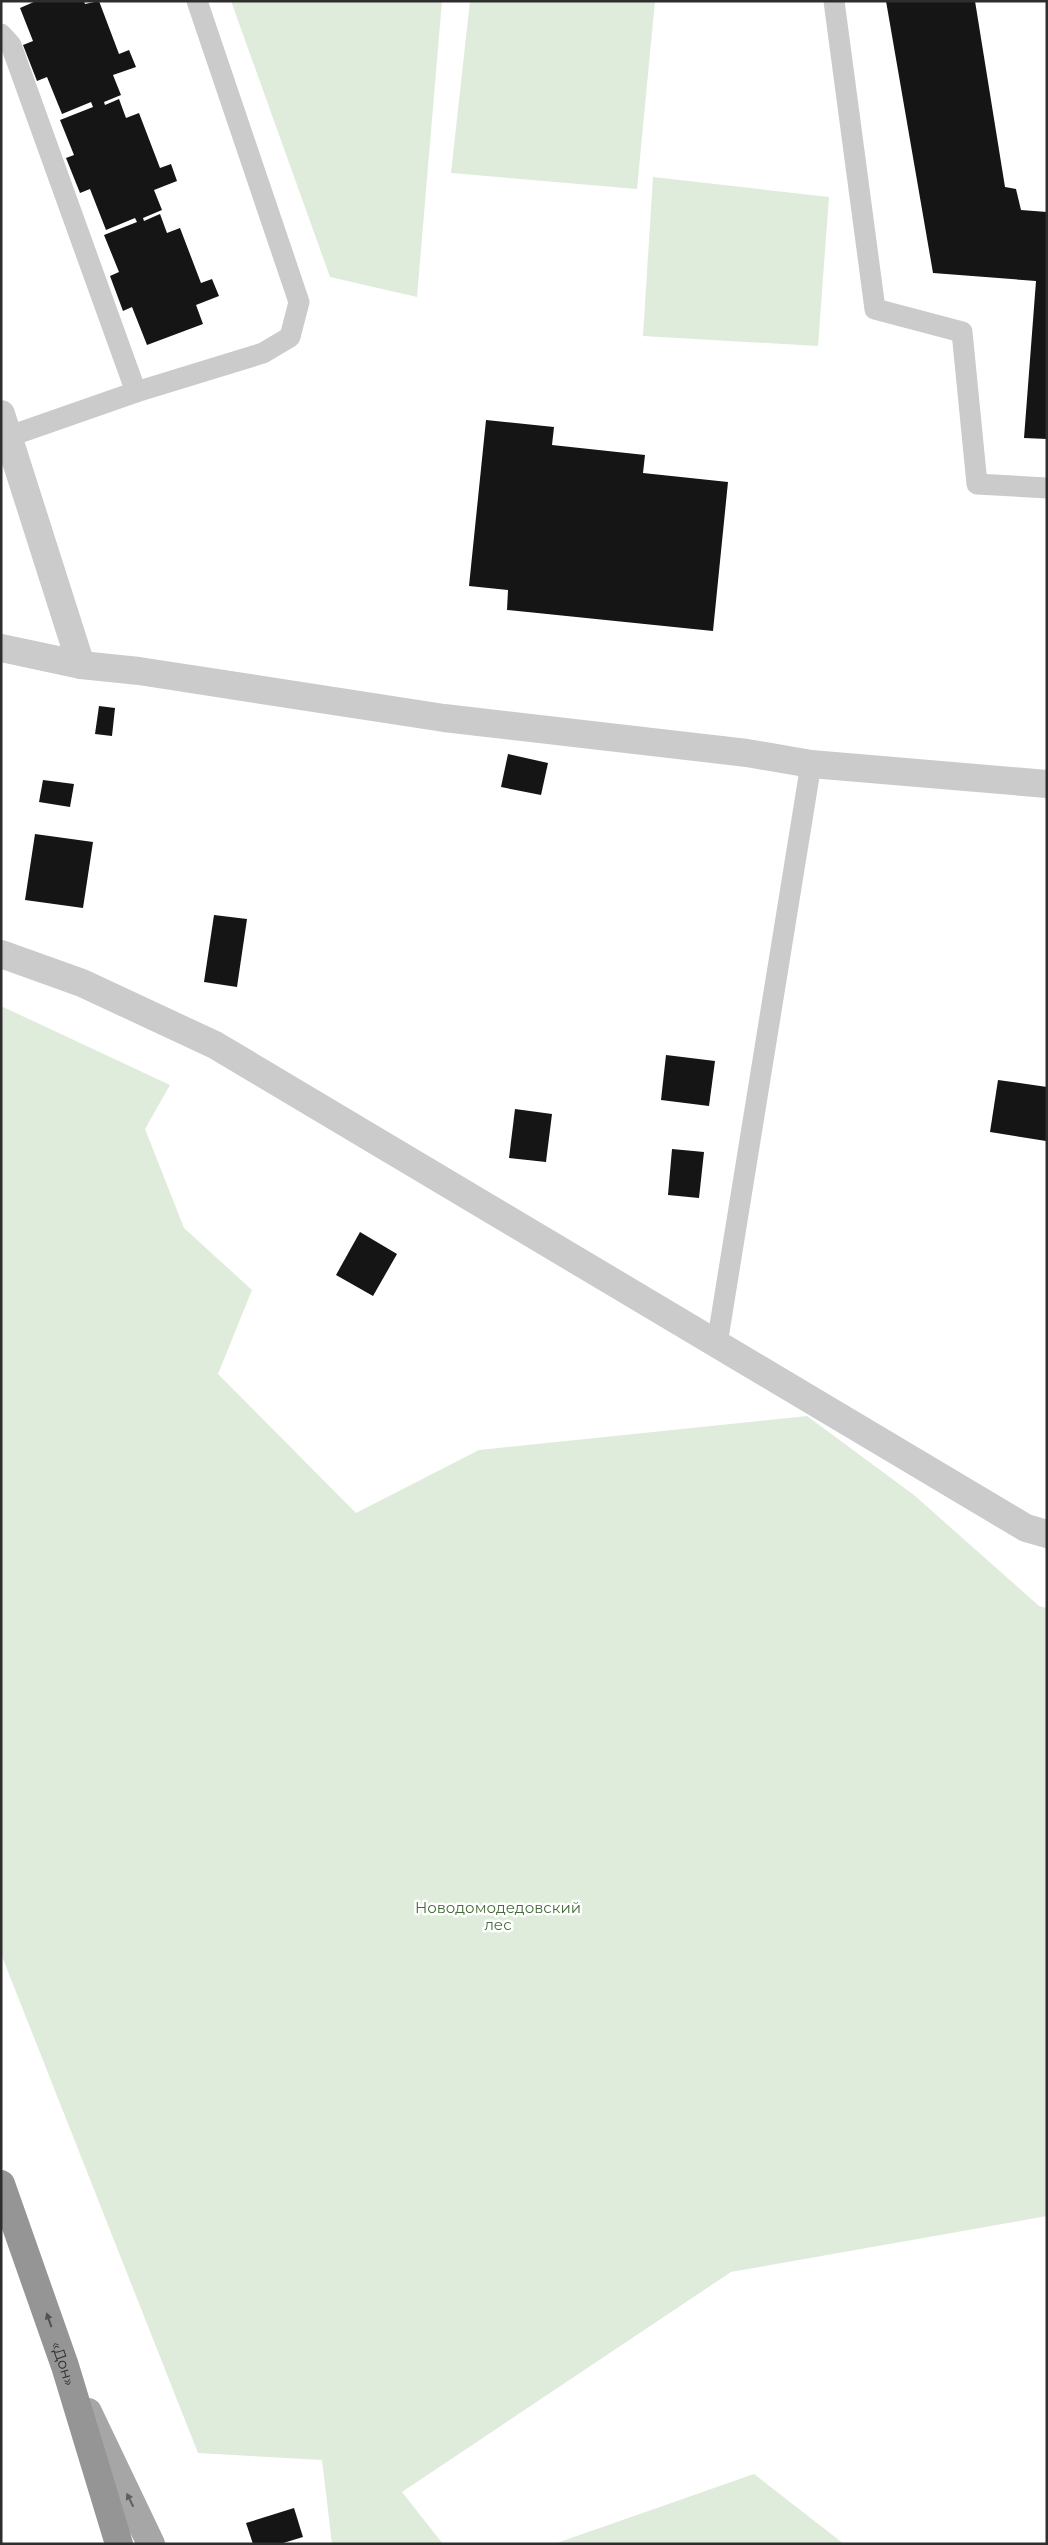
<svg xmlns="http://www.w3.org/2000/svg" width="1048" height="2545" viewBox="0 0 1048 2545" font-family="Montserrat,sans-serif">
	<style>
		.green { fill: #e0ecdb }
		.building { fill: #151515 }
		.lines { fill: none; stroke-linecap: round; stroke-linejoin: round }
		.service { stroke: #cbcbcb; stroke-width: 21 }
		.minor { stroke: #cbcbcb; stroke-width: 28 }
		.primary { stroke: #a6a6a6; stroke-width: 28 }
		.motorway { stroke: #959595; stroke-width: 28 }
		.oneway { fill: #525252 }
		.oneway2 { fill: #5e5e5e }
		.labels { text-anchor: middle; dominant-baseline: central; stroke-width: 5; stroke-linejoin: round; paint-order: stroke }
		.park-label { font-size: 15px; fill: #466b3a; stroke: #fff }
		.street-label { font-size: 15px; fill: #2e2e2e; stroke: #fff }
	</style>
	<rect width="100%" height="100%" fill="#fff"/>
	<g class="green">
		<path d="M 231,1 L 442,1 L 417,297 L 330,277 Z"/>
		<path d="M 470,1 L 655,1 L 637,189 L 451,173 Z"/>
		<path d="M 653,177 L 829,197 L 818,346 L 643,336 Z"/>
		<path d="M 1,1006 L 170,1085 L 145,1129 L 184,1228 L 252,1290 L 218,1374 L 356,1513 L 479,1450 L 807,1416 L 914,1495 L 1039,1606 L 1047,1608 L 1047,2216 L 731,2272 L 402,2492 L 443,2544 L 332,2544 L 322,2460 L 198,2453 L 1,1954 Z"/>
		<path d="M 754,2474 L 844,2544 L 554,2544 Z"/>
	</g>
	<g class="building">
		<path d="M 36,1 L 84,1 L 85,4 L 99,1 L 119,54 L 129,50 L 136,67 L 113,75 L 121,95 L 104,102 L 105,105 L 119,99 L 126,118 L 139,113 L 160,168 L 171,164 L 177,181 L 154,190 L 162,210 L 143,218 L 144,221 L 160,214 L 167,233 L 180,228 L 201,283 L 212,279 L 219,296 L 196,305 L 203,324 L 147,345 L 132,307 L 123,311 L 110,276 L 119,272 L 104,235 L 137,222 L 135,218 L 106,230 L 90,189 L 80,193 L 66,158 L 74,155 L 60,120 L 93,107 L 91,102 L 62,114 L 47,77 L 37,81 L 23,45 L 33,41 L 20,8 Z"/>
		<path d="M 886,1 L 975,1 L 1005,187 L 1016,189 L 1021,210 L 1047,212 L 1047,439 L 1024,438 L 1036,281 L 933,273 Z"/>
		<path d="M 486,420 L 554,427 L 552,445 L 645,455 L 643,473 L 728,482 L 713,631 L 507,610 L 508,590 L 469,586 Z"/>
		<path d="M 99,706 L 115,708 L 112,736 L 95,734 Z"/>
		<path d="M 508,754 L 548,763 L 541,795 L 501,787 Z"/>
		<path d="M 43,780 L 74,784 L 70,807 L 39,802 Z"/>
		<path d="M 35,834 L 93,842 L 83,908 L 25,900 Z"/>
		<path d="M 214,915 L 247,919 L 237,987 L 204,982 Z"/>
		<path d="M 666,1055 L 715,1061 L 709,1106 L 661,1100 Z"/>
		<path d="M 998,1080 L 1047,1087 L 1046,1141 L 990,1132 Z"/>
		<path d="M 515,1109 L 552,1114 L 546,1162 L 509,1158 Z"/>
		<path d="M 672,1149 L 704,1152 L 699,1198 L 668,1195 Z"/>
		<path d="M 360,1232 L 397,1254 L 373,1296 L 336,1275 Z"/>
		<path d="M 294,2508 L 303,2537 L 280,2544 L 253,2544 L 246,2523 Z"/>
	</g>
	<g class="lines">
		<g class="service">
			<path d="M 834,1 L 875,309 L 962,332 L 977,484 L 1047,488"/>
			<path d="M 1,34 L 11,45 L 136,392"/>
			<path d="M 10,436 L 136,392 L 263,353 L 290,337 L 299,302 L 197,1"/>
			<path d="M 717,1344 L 811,764"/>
		</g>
		<g class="minor">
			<path d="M 1,414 L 81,665"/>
			<path d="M 1,648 L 81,665 L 139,671 L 444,718 L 747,753 L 811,764 L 1047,784"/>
			<path d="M 1,954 L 82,983 L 215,1045 L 1026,1528 L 1047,1534"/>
		</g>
		<path class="primary" d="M 88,2412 L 151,2544"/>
		<path class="motorway" id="s1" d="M 1,2184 L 65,2366 L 119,2544"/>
	</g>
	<defs><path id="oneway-solid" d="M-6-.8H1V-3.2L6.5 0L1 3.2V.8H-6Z" transform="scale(1.25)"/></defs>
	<use class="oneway" href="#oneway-solid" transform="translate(49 2320) rotate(-109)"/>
	<use class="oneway2" href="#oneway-solid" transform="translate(130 2500) rotate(-116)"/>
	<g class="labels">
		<g class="park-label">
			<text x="498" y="1907">Новодомодедовский<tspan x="498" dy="17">лес</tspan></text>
		</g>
		<g class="street-label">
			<text stroke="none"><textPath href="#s1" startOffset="190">«Дон»</textPath></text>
		</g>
	</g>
	<rect width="1048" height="2545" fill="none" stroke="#2e2e2e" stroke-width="5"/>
</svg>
